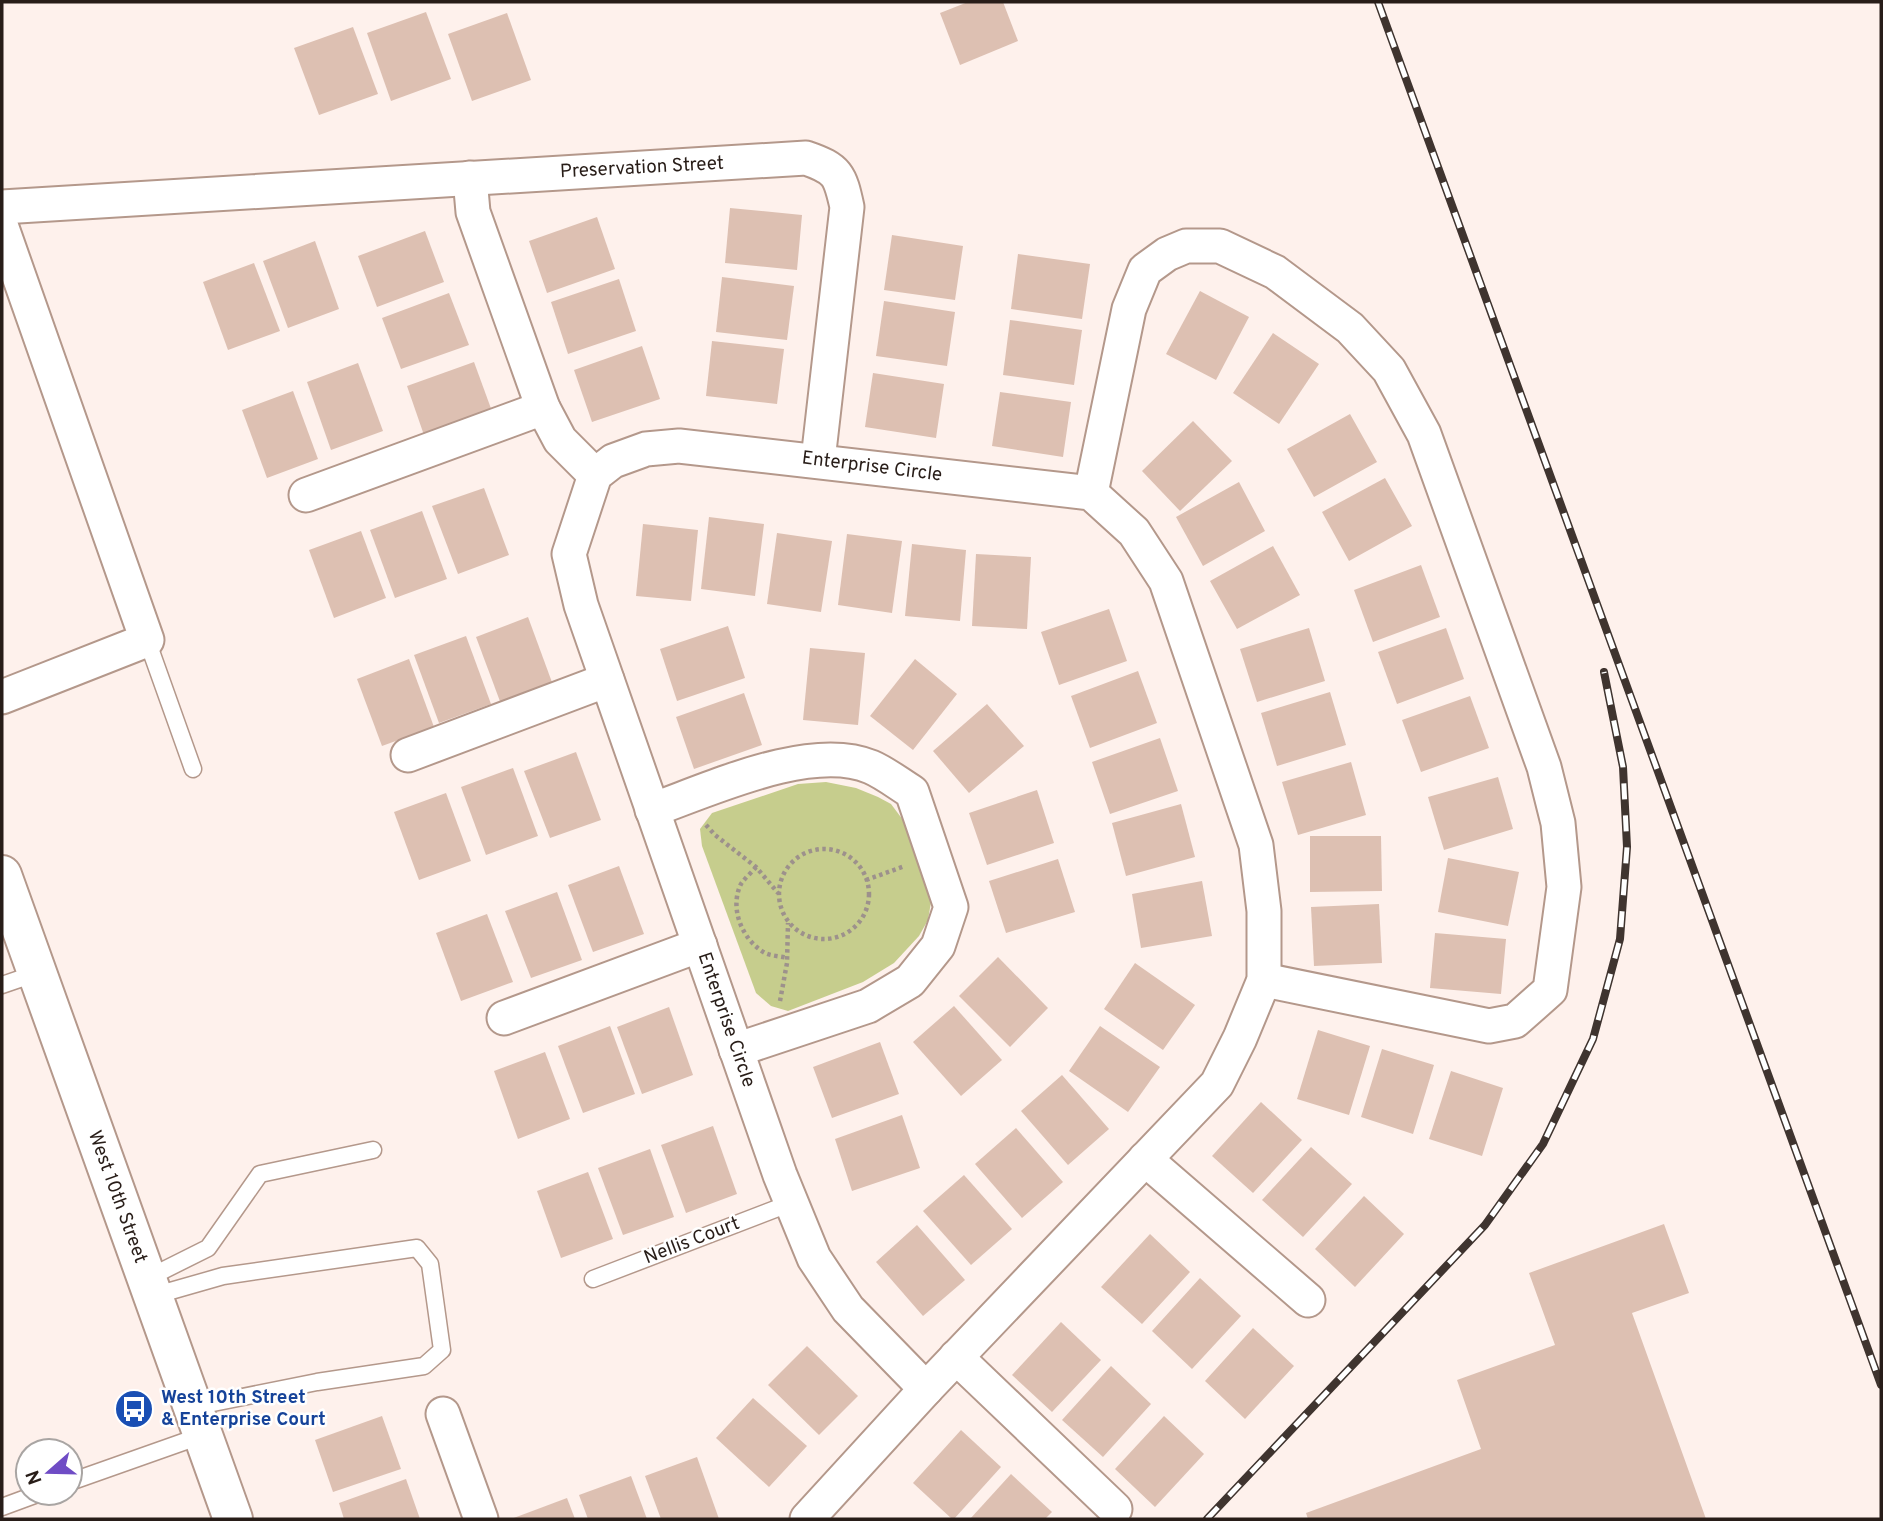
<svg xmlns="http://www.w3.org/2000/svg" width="1883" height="1521" viewBox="0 0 1883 1521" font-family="Overpass,sans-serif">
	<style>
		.green { fill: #c6cd8d }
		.building { fill: #ddc0b2 }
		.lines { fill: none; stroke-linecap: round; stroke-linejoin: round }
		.lane-casing { stroke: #b4988b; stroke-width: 19 }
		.street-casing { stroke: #b4988b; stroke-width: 37 }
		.secondary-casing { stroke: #b4988b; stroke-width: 42 }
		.path { stroke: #9d918c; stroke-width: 4.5; stroke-dasharray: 3.5 3.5; stroke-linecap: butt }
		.lane { stroke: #fff; stroke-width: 16 }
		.street { stroke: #fff; stroke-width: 33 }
		.secondary { stroke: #fff; stroke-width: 38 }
		.rail-casing { stroke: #3f342f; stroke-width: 8 }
		.rail { stroke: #fff; stroke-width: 5; stroke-dasharray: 16; stroke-linecap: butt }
		.labels { text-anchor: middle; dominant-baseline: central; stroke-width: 5; stroke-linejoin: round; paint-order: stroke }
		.street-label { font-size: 19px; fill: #281d18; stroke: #fff }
		.transit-label { font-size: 19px; font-weight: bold; fill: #164399; stroke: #fff; text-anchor: start }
	</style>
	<rect width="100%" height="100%" fill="#fef1ec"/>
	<path class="green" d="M 826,782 L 856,788 L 878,797 L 891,804 L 903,820 L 927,885 L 931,902 L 928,920 L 919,936 L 894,963 L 863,982 L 788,1011 L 771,1006 L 756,993 L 702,846 L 700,829 L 712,813 L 798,784 Z"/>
	<g class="building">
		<path d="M 968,2 L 1003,2 L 1018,41 L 960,65 L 940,13 Z"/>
		<path d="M 426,12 L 451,79 L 391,101 L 367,33 Z"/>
		<path d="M 507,13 L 531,80 L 472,101 L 448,34 Z"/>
		<path d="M 353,27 L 378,94 L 319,115 L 294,48 Z"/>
		<path d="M 730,208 L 802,215 L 797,270 L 725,263 Z"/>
		<path d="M 597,217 L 615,269 L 547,293 L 529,241 Z"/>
		<path d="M 425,231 L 444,282 L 377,307 L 358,256 Z"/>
		<path d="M 892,235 L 963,246 L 955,300 L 884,290 Z"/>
		<path d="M 315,241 L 339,309 L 288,328 L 263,261 Z"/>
		<path d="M 1018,254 L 1090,264 L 1082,319 L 1011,309 Z"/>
		<path d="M 254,263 L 280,331 L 228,350 L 203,282 Z"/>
		<path d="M 722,277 L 794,286 L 787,340 L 716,332 Z"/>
		<path d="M 619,279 L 636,331 L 568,354 L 551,302 Z"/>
		<path d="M 1200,291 L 1249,317 L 1216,380 L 1166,354 Z"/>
		<path d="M 449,293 L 469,345 L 401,369 L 382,318 Z"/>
		<path d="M 884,301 L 955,312 L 947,366 L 876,356 Z"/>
		<path d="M 1010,320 L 1082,330 L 1074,385 L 1003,375 Z"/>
		<path d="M 1273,333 L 1319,364 L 1279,424 L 1233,393 Z"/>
		<path d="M 712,341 L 784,349 L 777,404 L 706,396 Z"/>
		<path d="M 642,346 L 660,399 L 592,422 L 574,370 Z"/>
		<path d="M 474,362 L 493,414 L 425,438 L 407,386 Z"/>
		<path d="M 358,363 L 383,431 L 331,450 L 307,382 Z"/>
		<path d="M 873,373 L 944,384 L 936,438 L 865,427 Z"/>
		<path d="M 293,391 L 318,459 L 267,478 L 242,410 Z"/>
		<path d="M 1000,392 L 1071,402 L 1063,457 L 992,446 Z"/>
		<path d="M 1350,414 L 1377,462 L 1314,497 L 1287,449 Z"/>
		<path d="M 1193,421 L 1232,461 L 1180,511 L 1142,471 Z"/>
		<path d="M 1385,478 L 1412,526 L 1349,561 L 1322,512 Z"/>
		<path d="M 1239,482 L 1265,531 L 1203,566 L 1176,517 Z"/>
		<path d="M 484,488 L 509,555 L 458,574 L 432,506 Z"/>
		<path d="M 422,511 L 447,579 L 395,598 L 370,530 Z"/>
		<path d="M 709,517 L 764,524 L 755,596 L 701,589 Z"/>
		<path d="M 643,524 L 698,530 L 691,601 L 636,596 Z"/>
		<path d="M 361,531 L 386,598 L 334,618 L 309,550 Z"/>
		<path d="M 777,533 L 832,541 L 821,612 L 767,604 Z"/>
		<path d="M 847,534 L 902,541 L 892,613 L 838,605 Z"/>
		<path d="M 912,544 L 966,550 L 960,621 L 905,616 Z"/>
		<path d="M 1273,546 L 1300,595 L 1237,629 L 1210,581 Z"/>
		<path d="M 976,554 L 1031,557 L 1027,629 L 972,626 Z"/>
		<path d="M 1421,565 L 1440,617 L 1373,642 L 1354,590 Z"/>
		<path d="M 1109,609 L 1127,661 L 1059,685 L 1041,632 Z"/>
		<path d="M 528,617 L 553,685 L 501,704 L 476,637 Z"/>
		<path d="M 728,626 L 745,678 L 677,701 L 660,649 Z"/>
		<path d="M 1309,628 L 1325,681 L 1257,702 L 1240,649 Z"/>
		<path d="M 1446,628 L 1464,679 L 1397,704 L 1378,652 Z"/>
		<path d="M 466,636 L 491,704 L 439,723 L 414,655 Z"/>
		<path d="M 810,648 L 865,653 L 858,725 L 803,720 Z"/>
		<path d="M 409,659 L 434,727 L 382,746 L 357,679 Z"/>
		<path d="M 915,659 L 957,694 L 913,750 L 870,716 Z"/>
		<path d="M 1138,671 L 1157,723 L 1090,748 L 1071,696 Z"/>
		<path d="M 1330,692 L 1346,745 L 1277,766 L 1261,713 Z"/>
		<path d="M 744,693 L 762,745 L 694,769 L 676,717 Z"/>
		<path d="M 1470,696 L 1489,748 L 1421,772 L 1402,720 Z"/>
		<path d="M 987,704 L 1024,746 L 969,793 L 933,751 Z"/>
		<path d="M 1160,738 L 1178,791 L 1110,814 L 1092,762 Z"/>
		<path d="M 576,752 L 601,820 L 550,838 L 524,771 Z"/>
		<path d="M 1351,762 L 1366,815 L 1298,835 L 1282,782 Z"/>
		<path d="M 513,768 L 538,836 L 486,855 L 461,787 Z"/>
		<path d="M 1498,777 L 1513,829 L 1444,850 L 1428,797 Z"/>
		<path d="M 1037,790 L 1054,843 L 987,865 L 969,813 Z"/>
		<path d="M 446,793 L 471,861 L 419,880 L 394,812 Z"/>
		<path d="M 1181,804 L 1195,857 L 1126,876 L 1112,823 Z"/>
		<path d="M 1310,836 L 1381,836 L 1382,891 L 1310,892 Z"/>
		<path d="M 1448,858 L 1519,872 L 1508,926 L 1438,912 Z"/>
		<path d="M 1058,859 L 1075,912 L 1006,933 L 989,881 Z"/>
		<path d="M 619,866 L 644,934 L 593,952 L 568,885 Z"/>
		<path d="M 1202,881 L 1212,936 L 1141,948 L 1132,894 Z"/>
		<path d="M 557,892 L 582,960 L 531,978 L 505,911 Z"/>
		<path d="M 1379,904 L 1382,963 L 1314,966 L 1311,907 Z"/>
		<path d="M 487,914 L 513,982 L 461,1001 L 436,933 Z"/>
		<path d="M 1435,933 L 1506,939 L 1501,994 L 1430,988 Z"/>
		<path d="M 998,957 L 1048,1008 L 1010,1047 L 959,996 Z"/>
		<path d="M 1135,963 L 1195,1005 L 1163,1050 L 1104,1009 Z"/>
		<path d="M 954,1006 L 1002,1060 L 961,1096 L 913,1042 Z"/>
		<path d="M 669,1007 L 693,1075 L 642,1094 L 617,1027 Z"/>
		<path d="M 610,1026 L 635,1094 L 583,1113 L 558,1046 Z"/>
		<path d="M 1100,1026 L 1160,1067 L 1128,1112 L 1069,1071 Z"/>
		<path d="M 1318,1030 L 1370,1046 L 1349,1115 L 1297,1099 Z"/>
		<path d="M 880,1042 L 899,1094 L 832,1118 L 813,1067 Z"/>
		<path d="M 1382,1049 L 1434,1065 L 1413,1134 L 1361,1117 Z"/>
		<path d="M 545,1052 L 570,1119 L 518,1139 L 494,1071 Z"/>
		<path d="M 1451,1071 L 1503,1088 L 1482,1156 L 1429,1139 Z"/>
		<path d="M 1062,1075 L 1109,1129 L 1068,1165 L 1021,1111 Z"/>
		<path d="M 1261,1102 L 1302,1140 L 1253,1193 L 1212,1156 Z"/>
		<path d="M 902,1115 L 920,1168 L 852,1191 L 835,1139 Z"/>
		<path d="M 713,1126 L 737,1194 L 686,1213 L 661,1145 Z"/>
		<path d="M 1016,1128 L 1063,1182 L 1022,1218 L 975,1164 Z"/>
		<path d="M 1311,1147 L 1352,1184 L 1303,1237 L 1262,1200 Z"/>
		<path d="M 650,1149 L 674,1217 L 623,1235 L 598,1168 Z"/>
		<path d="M 588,1172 L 613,1239 L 561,1258 L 537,1191 Z"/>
		<path d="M 964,1175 L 1012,1229 L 971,1265 L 923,1211 Z"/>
		<path d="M 1364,1196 L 1404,1234 L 1355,1287 L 1315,1249 Z"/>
		<path d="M 1664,1224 L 1689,1293 L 1632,1313 L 1706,1519 L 1308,1519 L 1306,1513 L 1481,1449 L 1457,1380 L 1555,1345 L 1529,1273 Z"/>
		<path d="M 917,1225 L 965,1280 L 923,1316 L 876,1262 Z"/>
		<path d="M 1150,1234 L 1190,1272 L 1142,1324 L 1101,1287 Z"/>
		<path d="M 1200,1278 L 1241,1316 L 1192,1369 L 1152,1331 Z"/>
		<path d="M 1061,1322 L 1101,1360 L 1052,1412 L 1012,1375 Z"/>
		<path d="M 1253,1328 L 1294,1366 L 1245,1419 L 1205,1381 Z"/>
		<path d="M 807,1346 L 858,1396 L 819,1435 L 768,1385 Z"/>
		<path d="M 1111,1366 L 1151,1404 L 1103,1457 L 1062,1420 Z"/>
		<path d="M 753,1398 L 807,1446 L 769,1487 L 716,1438 Z"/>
		<path d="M 382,1416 L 401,1469 L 333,1492 L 315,1440 Z"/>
		<path d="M 1164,1416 L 1204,1454 L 1155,1507 L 1115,1469 Z"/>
		<path d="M 961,1430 L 1001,1467 L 954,1519 L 952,1519 L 913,1483 Z"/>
		<path d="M 697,1457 L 719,1519 L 661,1519 L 645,1476 Z"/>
		<path d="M 1011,1474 L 1052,1512 L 1045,1519 L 970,1519 Z"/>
		<path d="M 631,1476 L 647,1519 L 588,1519 L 579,1495 Z"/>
		<path d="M 406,1479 L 420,1519 L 344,1519 L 339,1503 Z"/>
		<path d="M 567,1498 L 575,1519 L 511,1519 Z"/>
	</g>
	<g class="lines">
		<defs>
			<g id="lane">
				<path d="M 147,640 L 193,769"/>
				<path d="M 2,985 L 37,973"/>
				<path d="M 146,1279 L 208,1248 L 260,1174 L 373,1150"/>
				<path d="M 593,1279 L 791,1203"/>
				<path d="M 153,1296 L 223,1276 L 417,1248 L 430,1264 L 442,1350 L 424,1366 L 317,1382 L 193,1407"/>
				<path d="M 70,1482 L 203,1435"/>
				<path d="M 2,1507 L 40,1493"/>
			</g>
			<g id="street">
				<path d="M 470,178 L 473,212 L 543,408 L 560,440 L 595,475"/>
				<path d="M 2,207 L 806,158 C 838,169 840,175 847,207 L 818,460"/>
				<path d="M 2,228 L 147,640 L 2,697"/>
				<path d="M 679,446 L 1091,493 L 1134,532 L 1166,581 L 1256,845 L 1264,911 L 1264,980 L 1240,1038 L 1217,1084 L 926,1389 L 848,1309 L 814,1258 L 780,1175 L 581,605 L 569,554 L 595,475 L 613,461 L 646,449 Z"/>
				<path d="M 1091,493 L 1129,309 L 1145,270 L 1167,254 L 1186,246 L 1220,246 L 1275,272 L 1350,328 L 1389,370 L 1424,434 L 1544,767 L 1558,823 L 1564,887 L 1550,990 L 1515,1021 L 1489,1026 L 1264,980"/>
				<path d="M 306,495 L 543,408"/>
				<path d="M 408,755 L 607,680"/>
				<path d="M 652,810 C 711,789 811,742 871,767 C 885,773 899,784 912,792 L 951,907 L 938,946 L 910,981 L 868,1006 L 736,1050"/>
				<path d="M 504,1018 L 700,945"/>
				<path d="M 1145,1159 L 1308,1300"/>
				<path d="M 956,1357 L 1115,1509"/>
				<path d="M 443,1414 L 481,1519"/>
				<path d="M 807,1519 L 926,1389"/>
			</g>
			<path id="secondary" d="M 2,875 L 233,1519"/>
		</defs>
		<use href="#lane" class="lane-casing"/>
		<use href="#street" class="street-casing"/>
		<use href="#secondary" class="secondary-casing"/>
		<g class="path">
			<path d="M 706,825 L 715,835 L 756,867 L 778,893"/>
			<circle cx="824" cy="894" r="45"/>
			<path d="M 756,867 C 752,872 745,878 741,884 C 729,908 742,940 765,953 C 771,956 780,956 787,958"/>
			<path d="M 866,880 L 905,866"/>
			<path d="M 780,1001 L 787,963 L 788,923"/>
		</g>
		<use href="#lane" class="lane"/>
		<use href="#street" class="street"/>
		<use href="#secondary" class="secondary"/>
		<defs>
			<g id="rail">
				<path d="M 1378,2 L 1881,1385"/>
				<path d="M 1207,1519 L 1485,1225 L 1543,1144 L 1593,1039 L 1620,939 L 1627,847 L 1623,767 L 1604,672"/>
			</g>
		</defs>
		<use href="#rail" class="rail-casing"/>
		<use href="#rail" class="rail"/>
	</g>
	<defs>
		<symbol id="bus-disc" viewBox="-11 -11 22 22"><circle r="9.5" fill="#1a4fb4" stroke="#fff"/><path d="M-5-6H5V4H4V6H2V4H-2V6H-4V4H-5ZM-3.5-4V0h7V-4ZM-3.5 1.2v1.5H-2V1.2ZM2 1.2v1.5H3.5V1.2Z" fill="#fff"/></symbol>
	</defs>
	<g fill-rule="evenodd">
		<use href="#bus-disc" x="112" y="1387" width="44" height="44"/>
	</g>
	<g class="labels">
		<g class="street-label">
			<text transform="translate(642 168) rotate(-3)">Preservation Street</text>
			<text transform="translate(872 467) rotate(7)">Enterprise Circle</text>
			<text transform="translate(726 1020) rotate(71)">Enterprise Circle</text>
			<text transform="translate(117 1197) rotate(70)">West 10th Street</text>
			<text transform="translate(692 1241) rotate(-21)">Nellis Court</text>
		</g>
		<g class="transit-label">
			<text x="161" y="1398">West 10th Street<tspan x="161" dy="22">&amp; Enterprise Court</tspan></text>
		</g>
	</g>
	<rect width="1883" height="1521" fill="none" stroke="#281d18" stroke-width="7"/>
	<g transform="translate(49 1472) rotate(250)"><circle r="33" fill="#ffffff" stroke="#a9a5a3" stroke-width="2"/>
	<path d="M0-5L12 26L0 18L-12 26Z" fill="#6f4cc5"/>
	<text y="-10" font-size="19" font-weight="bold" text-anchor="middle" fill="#281d18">N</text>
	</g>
</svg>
